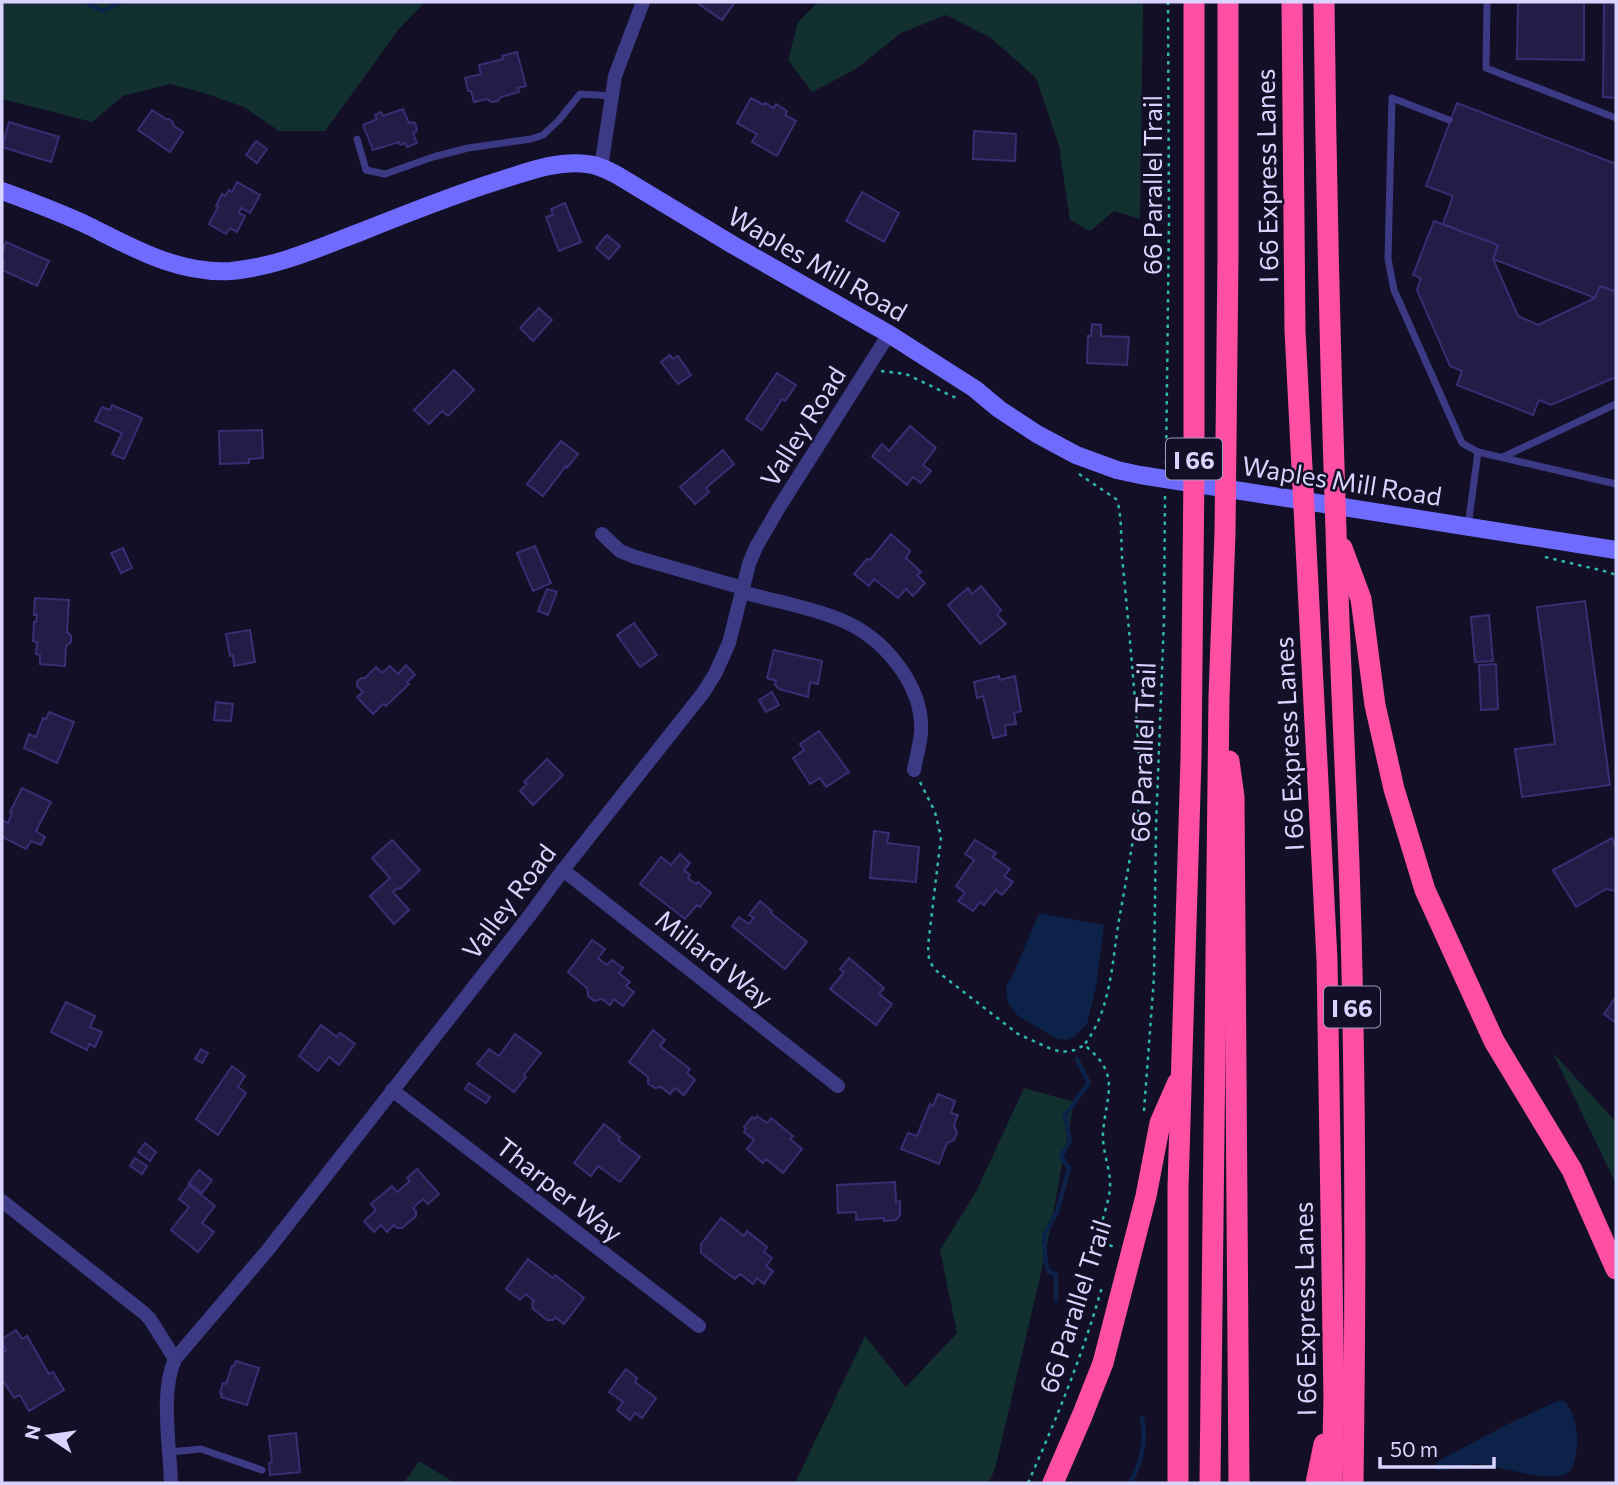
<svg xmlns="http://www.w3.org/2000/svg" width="1618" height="1485" viewBox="0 0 1618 1485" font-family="Commissioner,sans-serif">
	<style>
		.green { fill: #12302f }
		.water { fill: #0c2248 }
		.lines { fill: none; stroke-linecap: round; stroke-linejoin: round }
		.stream { stroke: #0c2248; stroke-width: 4.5 }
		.building { fill: #241b47; stroke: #3b2d73; stroke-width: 2 }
		.path { stroke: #2fb8b0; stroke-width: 2.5; stroke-dasharray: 3.5 5; stroke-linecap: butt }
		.service { stroke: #3d3a85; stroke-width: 7 }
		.minor { stroke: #3d3a85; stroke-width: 14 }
		.secondary { stroke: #6f6bff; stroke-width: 18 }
		.motorway { stroke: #ff4fa3; stroke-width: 21 }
		.labels { text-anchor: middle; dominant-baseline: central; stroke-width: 5; stroke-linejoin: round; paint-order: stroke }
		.shield { fill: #130f26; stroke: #9e99be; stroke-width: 2 }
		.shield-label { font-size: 24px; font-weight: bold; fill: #d9d4ff }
		.street-label { font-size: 26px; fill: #d9d4ff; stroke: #130f26 }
	</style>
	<rect width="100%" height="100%" fill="#130f26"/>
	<g class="green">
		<path d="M 2,2 L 425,2 L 399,29 L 325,131 L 279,131 L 244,107 L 204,93 L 170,84 L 123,96 L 92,122 L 2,99 Z"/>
		<path d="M 818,2 L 1143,2 L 1140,219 L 1114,211 L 1090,231 L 1070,220 L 1059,146 L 1036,78 L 991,38 L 946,15 L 901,33 L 856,69 L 812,92 L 788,60 L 798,22 Z"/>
		<path d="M 1553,1053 L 1616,1122 L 1616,1184 Z"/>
		<path d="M 1024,1088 L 1074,1102 L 1045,1256 L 995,1469 L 988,1483 L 795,1483 L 865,1336 L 906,1387 L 957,1333 L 940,1250 L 977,1190 Z"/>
		<path d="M 419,1461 L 455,1483 L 404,1483 Z"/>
	</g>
	<g class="water">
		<path d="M 1039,913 L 1104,925 L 1096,987 L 1087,1024 L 1074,1037 L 1067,1040 L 1057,1039 L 1017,1015 L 1008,1003 L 1006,987 L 1014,972 Z"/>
		<path d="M 1558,1401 L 1565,1401 C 1575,1414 1578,1430 1577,1446 C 1576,1455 1575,1465 1569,1472 C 1554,1485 1500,1466 1480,1464 C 1466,1463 1452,1471 1438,1470 L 1436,1468 L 1436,1464 L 1440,1460 L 1510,1423 Z"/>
	</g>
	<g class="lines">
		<g class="stream">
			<path d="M 88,2 L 89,4 L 102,11 L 122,2"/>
			<path d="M 1056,1300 L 1056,1275 L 1048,1271 L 1045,1256 L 1044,1235 L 1057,1212 L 1069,1168 L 1061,1157 L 1070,1141 L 1065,1115 L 1089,1083 L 1077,1059"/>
			<path d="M 1130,1483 C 1141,1464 1147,1440 1142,1418"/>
		</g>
	</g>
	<g class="building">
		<path d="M 696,2 L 735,2 L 722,20 Z"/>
		<path d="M 1518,2 L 1584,2 L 1584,60 L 1517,59 Z"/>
		<path d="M 1604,2 L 1616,2 L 1616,98 L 1603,97 Z"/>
		<path d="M 517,52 L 526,86 L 518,88 L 519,92 L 501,97 L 498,101 L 492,102 L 487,99 L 474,102 L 471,91 L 468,91 L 465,78 L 481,74 L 479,65 L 503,59 L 502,56 Z"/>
		<path d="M 751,98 L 764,105 L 765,103 L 774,108 L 776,104 L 787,111 L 785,115 L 796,121 L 777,156 L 752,142 L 757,134 L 737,123 Z"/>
		<path d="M 1457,103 L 1616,164 L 1616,292 L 1600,286 L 1595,298 L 1493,259 L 1498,245 L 1443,224 L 1453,196 L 1426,186 Z"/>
		<path d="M 403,109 L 409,123 L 412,122 L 415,123 L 417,129 L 416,132 L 413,133 L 417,143 L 407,147 L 405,143 L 400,145 L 399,142 L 373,150 L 363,125 L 377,119 L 375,115 L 381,112 L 383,116 Z"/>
		<path d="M 152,110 L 166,119 L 169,119 L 173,122 L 174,126 L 183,132 L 170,152 L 138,130 Z"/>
		<path d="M 9,122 L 59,137 L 51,162 L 2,147 Z"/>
		<path d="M 974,131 L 1016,134 L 1015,161 L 973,159 Z"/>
		<path d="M 256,141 L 267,149 L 257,163 L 246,155 Z"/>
		<path d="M 237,182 L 260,195 L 250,213 L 241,208 L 239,213 L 245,216 L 237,232 L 230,228 L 226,234 L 209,224 L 218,207 L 216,206 L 222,194 L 225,196 L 229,190 L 232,192 Z"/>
		<path d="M 862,192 L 899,213 L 884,242 L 846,221 Z"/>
		<path d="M 565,203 L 581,242 L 559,251 L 546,217 L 553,215 L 551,209 Z"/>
		<path d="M 1434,221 L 1498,245 L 1493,259 L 1518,316 L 1538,325 L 1595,298 L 1600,286 L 1616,292 L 1616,377 L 1551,405 L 1539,400 L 1533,415 L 1457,385 L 1462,371 L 1450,366 L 1417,290 L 1421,278 L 1413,275 Z"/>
		<path d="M 607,235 L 620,246 L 609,259 L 596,248 Z"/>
		<path d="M 6,242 L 49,261 L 37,286 L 2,270 L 4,262 L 2,261 L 2,253 Z"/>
		<path d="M 539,308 L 552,320 L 533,341 L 520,328 Z"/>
		<path d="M 1092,324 L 1101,325 L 1101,336 L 1129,337 L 1127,365 L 1087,363 L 1088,336 L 1091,336 Z"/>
		<path d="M 670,355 L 673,359 L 678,356 L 691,375 L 678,384 L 661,362 Z"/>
		<path d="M 454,370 L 474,390 L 448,416 L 442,411 L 429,424 L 414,410 Z"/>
		<path d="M 777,373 L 796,385 L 785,401 L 782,399 L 762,430 L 746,419 Z"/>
		<path d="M 112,405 L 142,418 L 124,459 L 112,454 L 122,433 L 95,421 L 102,407 L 110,410 Z"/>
		<path d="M 910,426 L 936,448 L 923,465 L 931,471 L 921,483 L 913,477 L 907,485 L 872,456 L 882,444 L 889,451 Z"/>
		<path d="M 262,430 L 263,458 L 249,459 L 249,463 L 220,464 L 219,431 Z"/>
		<path d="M 561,441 L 578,454 L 567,468 L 566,466 L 543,496 L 527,484 Z"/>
		<path d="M 723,450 L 734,464 L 706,488 L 709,492 L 695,504 L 680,487 Z"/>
		<path d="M 891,534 L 910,551 L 906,558 L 921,572 L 917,575 L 925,583 L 913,596 L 906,589 L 898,598 L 874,579 L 869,586 L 854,574 L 867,559 L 870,560 Z"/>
		<path d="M 535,546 L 551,583 L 533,591 L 517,553 Z"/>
		<path d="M 123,548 L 132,568 L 121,573 L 111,553 Z"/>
		<path d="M 981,586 L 1001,610 L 997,615 L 1006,624 L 980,644 L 948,605 L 968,588 L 972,594 Z"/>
		<path d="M 547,589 L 557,592 L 548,615 L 538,611 Z"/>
		<path d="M 35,598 L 69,600 L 67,632 L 71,636 L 71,642 L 66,646 L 65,666 L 40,664 L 40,655 L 36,654 L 37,642 L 33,641 L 34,622 L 36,622 L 37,615 L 34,615 Z"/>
		<path d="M 1585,601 L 1610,785 L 1522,797 L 1515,749 L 1555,744 L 1537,607 Z"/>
		<path d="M 1489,615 L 1493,661 L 1475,662 L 1471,617 Z"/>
		<path d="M 634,623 L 657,655 L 640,667 L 617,635 Z"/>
		<path d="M 250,630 L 255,662 L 234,666 L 233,655 L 230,656 L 226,634 Z"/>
		<path d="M 774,650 L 822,661 L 818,684 L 810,682 L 808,697 L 779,689 L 775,685 L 776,681 L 767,678 Z"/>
		<path d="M 1496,664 L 1498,709 L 1481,710 L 1479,665 Z"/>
		<path d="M 406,665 L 415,675 L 407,682 L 409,684 L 386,706 L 383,704 L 373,714 L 357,697 L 363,692 L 357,686 L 357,682 L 361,678 L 365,678 L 376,667 L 382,673 L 390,666 L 398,674 Z"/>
		<path d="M 999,676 L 1000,680 L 1015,676 L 1021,711 L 1014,713 L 1016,724 L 1005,725 L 1006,735 L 993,738 L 983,696 L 977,698 L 974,682 Z"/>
		<path d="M 772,692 L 779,705 L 766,712 L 759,700 Z"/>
		<path d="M 216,702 L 233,704 L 231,721 L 214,720 Z"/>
		<path d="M 49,712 L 74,722 L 57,763 L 24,748 L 29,734 L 36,737 L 43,718 L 46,719 Z"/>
		<path d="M 819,731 L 849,772 L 826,787 L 820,778 L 810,784 L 793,758 L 804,750 L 800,744 Z"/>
		<path d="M 547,759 L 563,775 L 533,805 L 520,791 L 527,784 L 524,782 Z"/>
		<path d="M 22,788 L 51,802 L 36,831 L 45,837 L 41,845 L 31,841 L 26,849 L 2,837 L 2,820 L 8,823 L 12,813 L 10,812 Z"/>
		<path d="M 874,831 L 889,833 L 887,843 L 919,847 L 916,882 L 870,878 Z"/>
		<path d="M 1612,838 L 1616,848 L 1616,891 L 1606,889 L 1576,907 L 1553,870 Z"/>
		<path d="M 392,840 L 420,870 L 400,889 L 398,888 L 393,892 L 409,910 L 394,924 L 370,896 L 390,878 L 372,858 Z"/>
		<path d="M 975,840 L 996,853 L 993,857 L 1010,869 L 1004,876 L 1013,882 L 1002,895 L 996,890 L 984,905 L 980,902 L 973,911 L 958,901 L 965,893 L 956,886 L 974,860 L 965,854 Z"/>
		<path d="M 680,854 L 690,863 L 684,870 L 690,875 L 688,878 L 696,884 L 698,882 L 711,893 L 700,907 L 697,905 L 685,919 L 640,884 L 661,857 L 671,865 Z"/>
		<path d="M 760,901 L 772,911 L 771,913 L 807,942 L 785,969 L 732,926 L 739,917 L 749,924 L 754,918 L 749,915 Z"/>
		<path d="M 592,940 L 605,949 L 598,958 L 607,965 L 612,960 L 623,968 L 619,973 L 630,982 L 626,986 L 634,992 L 623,1006 L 614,999 L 610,1005 L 602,999 L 594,1001 L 588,996 L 587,988 L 568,972 Z"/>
		<path d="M 849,958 L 884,988 L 879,994 L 892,1004 L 876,1025 L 830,989 L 844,972 L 840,969 Z"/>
		<path d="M 1616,997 L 1616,1023 L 1604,1014 Z"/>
		<path d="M 66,1002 L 95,1016 L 90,1027 L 102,1032 L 95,1047 L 89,1044 L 87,1050 L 51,1032 Z"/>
		<path d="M 321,1025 L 337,1037 L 340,1033 L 355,1044 L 339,1065 L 329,1057 L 318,1071 L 299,1056 Z"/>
		<path d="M 653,1030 L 665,1040 L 660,1046 L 690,1069 L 687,1073 L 695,1080 L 684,1095 L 675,1088 L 670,1094 L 661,1087 L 655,1088 L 648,1084 L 648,1077 L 629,1062 Z"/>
		<path d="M 515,1034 L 541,1053 L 524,1075 L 526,1077 L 514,1092 L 477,1064 L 489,1049 L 499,1056 Z"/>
		<path d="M 201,1049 L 208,1053 L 202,1063 L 195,1059 Z"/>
		<path d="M 232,1066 L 245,1076 L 238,1087 L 246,1093 L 218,1135 L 196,1119 Z"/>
		<path d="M 469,1083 L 490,1097 L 486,1103 L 465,1089 Z"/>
		<path d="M 938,1094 L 955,1101 L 951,1113 L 958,1115 L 954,1125 L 957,1133 L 954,1140 L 947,1143 L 939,1164 L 901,1149 L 908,1133 L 917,1136 L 930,1104 L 933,1106 Z"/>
		<path d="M 757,1116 L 767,1123 L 771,1118 L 793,1136 L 790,1139 L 802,1149 L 783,1173 L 766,1159 L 763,1163 L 747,1149 L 754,1140 L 744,1132 L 746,1129 L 744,1127 L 752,1117 L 755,1119 Z"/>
		<path d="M 604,1124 L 620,1137 L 618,1140 L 640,1157 L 620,1182 L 598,1166 L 591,1176 L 574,1163 Z"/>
		<path d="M 145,1143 L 156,1152 L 150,1161 L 138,1152 Z"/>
		<path d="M 135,1158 L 147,1166 L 142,1174 L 130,1166 Z"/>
		<path d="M 417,1169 L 439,1194 L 428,1204 L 423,1199 L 413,1208 L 416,1211 L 416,1216 L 402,1228 L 397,1228 L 394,1225 L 387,1232 L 381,1225 L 374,1232 L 364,1221 L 376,1210 L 371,1204 L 392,1186 L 397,1192 L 410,1181 L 407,1178 Z"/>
		<path d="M 199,1170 L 212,1180 L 202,1193 L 189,1183 Z"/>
		<path d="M 895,1182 L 896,1202 L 900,1201 L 900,1215 L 896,1220 L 884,1221 L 884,1218 L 856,1220 L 856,1212 L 838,1213 L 837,1185 Z"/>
		<path d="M 189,1185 L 215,1206 L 202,1223 L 214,1232 L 198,1252 L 171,1230 L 189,1207 L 179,1199 Z"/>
		<path d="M 721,1218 L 744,1236 L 747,1231 L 767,1247 L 764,1252 L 772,1258 L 766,1266 L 773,1271 L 764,1284 L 757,1278 L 753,1284 L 740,1274 L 735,1279 L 701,1253 L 701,1244 Z"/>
		<path d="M 528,1259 L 553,1278 L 555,1275 L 584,1298 L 564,1324 L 555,1317 L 553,1320 L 547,1320 L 533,1309 L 532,1303 L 534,1301 L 526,1294 L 520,1300 L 506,1289 Z"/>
		<path d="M 16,1330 L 22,1339 L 27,1336 L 49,1374 L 53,1372 L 64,1390 L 29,1411 L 20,1395 L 14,1398 L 4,1382 L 2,1384 L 2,1353 L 6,1350 L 2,1342 L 2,1339 Z"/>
		<path d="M 236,1361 L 259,1368 L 247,1405 L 221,1397 L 222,1394 L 220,1393 L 223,1383 L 226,1384 L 232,1366 L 234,1366 Z"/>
		<path d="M 626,1369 L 637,1378 L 635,1382 L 656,1398 L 642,1418 L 635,1413 L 630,1420 L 617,1410 L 623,1402 L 609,1392 Z"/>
		<path d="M 296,1433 L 300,1472 L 270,1475 L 269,1463 L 272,1462 L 269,1436 Z"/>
	</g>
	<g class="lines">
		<g class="path">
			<path d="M 881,371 L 906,374 L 956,398"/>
			<path d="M 1166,464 L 1169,220 L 1168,2"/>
			<path d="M 1079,474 L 1116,499 C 1122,509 1121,543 1122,557 C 1129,627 1135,696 1140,766 L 1141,782 L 1139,807 C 1132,845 1126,882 1119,920 C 1112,962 1111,1011 1084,1045 C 1122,1074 1106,1094 1103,1133 C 1102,1152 1111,1169 1110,1187 C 1109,1204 1101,1219 1100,1235 L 1104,1243 L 1114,1247"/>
			<path d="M 1545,557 L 1608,572 L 1616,575"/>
			<path d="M 920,782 L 935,812 L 941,837 L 928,946 L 929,959 L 934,969 L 1018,1034 L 1051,1049 L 1062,1052 L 1076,1050 L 1084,1045"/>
			<path d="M 1144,1111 L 1154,977 L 1156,827 L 1164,619 L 1165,495"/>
			<path d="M 1028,1483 C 1056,1420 1083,1354 1102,1287"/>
		</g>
		<g class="service">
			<path d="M 1487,2 L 1486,68 L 1616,118"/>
			<path d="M 1449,120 L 1392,98 L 1388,259 L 1394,290 L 1462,443 L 1478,452 L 1616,484"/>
			<path d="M 357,139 L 366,170 L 385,174 L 433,157 L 468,148 L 531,139 L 543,135 L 559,120 L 580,94 L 612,96"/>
			<path d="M 1503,457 L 1616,404"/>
			<path d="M 1468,526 L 1478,452"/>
			<path d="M 170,1452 L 201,1449 L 262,1470"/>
		</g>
		<g class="minor">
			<path d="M 601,167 L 615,76 L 643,2"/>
			<path d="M 602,534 L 620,551 L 635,557 L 743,588"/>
			<path d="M 742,592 C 774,601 811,607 841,620 C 883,637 924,685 921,733 C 920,745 916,758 914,770"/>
			<path d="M 563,870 L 838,1086"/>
			<path d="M 392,1090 L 699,1326"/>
			<path d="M 2,1201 L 144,1313 L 150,1319 L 175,1359"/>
			<path d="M 171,1483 C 170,1446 160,1392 175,1359 L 267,1251 L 530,915 L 563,870 L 703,693 L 715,674 L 729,643 L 749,564 L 756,547 L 778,509 L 889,334"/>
		</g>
		<path class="secondary" d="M 2,191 C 32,202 62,213 91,227 C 135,249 179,274 231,271 C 277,267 321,247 363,231 C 408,213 453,195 498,181 C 527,172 556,160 587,164 C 598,165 607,170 617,175 L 733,245 L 889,334 L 975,389 L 999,409 L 1037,434 L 1076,455 L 1117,470 L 1140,475 L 1616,550"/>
		<g class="motorway">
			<path d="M 1292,2 L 1295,330 L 1327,960 L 1334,1399 L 1332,1483"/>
			<path d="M 1324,2 C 1326,178 1330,354 1336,530 C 1339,642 1345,754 1349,865 C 1356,1071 1356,1277 1353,1483"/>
			<path d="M 1342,548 L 1361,599 L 1375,705 L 1394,789 L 1425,890 L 1494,1041 L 1572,1170 L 1616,1269"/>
			<path d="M 1229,761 L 1234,797 L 1239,1483"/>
			<path d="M 1053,1483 L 1082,1416 L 1103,1363 L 1146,1196 L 1160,1123 L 1178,1082"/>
			<path d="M 1178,1483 L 1178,1187 L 1191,759 L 1194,472 L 1194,2"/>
			<path d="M 1210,1483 L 1219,696 L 1225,533 L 1228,255 L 1228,2"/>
			<path d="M 1316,1483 L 1324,1444"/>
		</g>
	</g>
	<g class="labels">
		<g class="shield">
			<rect x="1166" y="438.5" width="56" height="41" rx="5"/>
			<rect x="1324" y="986.5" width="56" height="41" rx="5"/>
		</g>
		<g class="shield-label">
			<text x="1194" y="459">I 66</text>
			<text x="1352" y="1007">I 66</text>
		</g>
		<g class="street-label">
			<text transform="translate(1266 176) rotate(-91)">I 66 Express Lanes</text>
			<text transform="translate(1151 185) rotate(-90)">66 Parallel Trail</text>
			<text transform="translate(818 263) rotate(30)">Waples Mill Road</text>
			<text transform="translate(802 426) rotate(-58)">Valley Road</text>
			<text transform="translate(1342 480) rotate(9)">Waples Mill Road</text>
			<text transform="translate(1288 744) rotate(-93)">I 66 Express Lanes</text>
			<text transform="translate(1142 752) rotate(-88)">66 Parallel Trail</text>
			<text transform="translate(508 901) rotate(-53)">Valley Road</text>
			<text transform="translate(715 958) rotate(38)">Millard Way</text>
			<text transform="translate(560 1189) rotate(38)">Tharper Way</text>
			<text transform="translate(1074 1306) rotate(-72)">66 Parallel Trail</text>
			<text transform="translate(1304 1309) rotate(-91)">I 66 Express Lanes</text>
		</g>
	</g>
	<rect width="1618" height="1485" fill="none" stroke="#d9d4ff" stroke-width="7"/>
	<g transform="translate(49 1436) rotate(283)" stroke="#130f26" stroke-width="5" paint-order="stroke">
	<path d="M0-5L12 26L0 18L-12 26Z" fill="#d9d4ff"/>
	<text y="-10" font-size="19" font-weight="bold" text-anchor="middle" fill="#d9d4ff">N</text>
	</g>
	<path d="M1380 1457v10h114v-10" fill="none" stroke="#d9d4ff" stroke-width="3.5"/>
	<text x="1390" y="1457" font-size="21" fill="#d9d4ff" stroke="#130f26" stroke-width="5" paint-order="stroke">50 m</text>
</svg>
